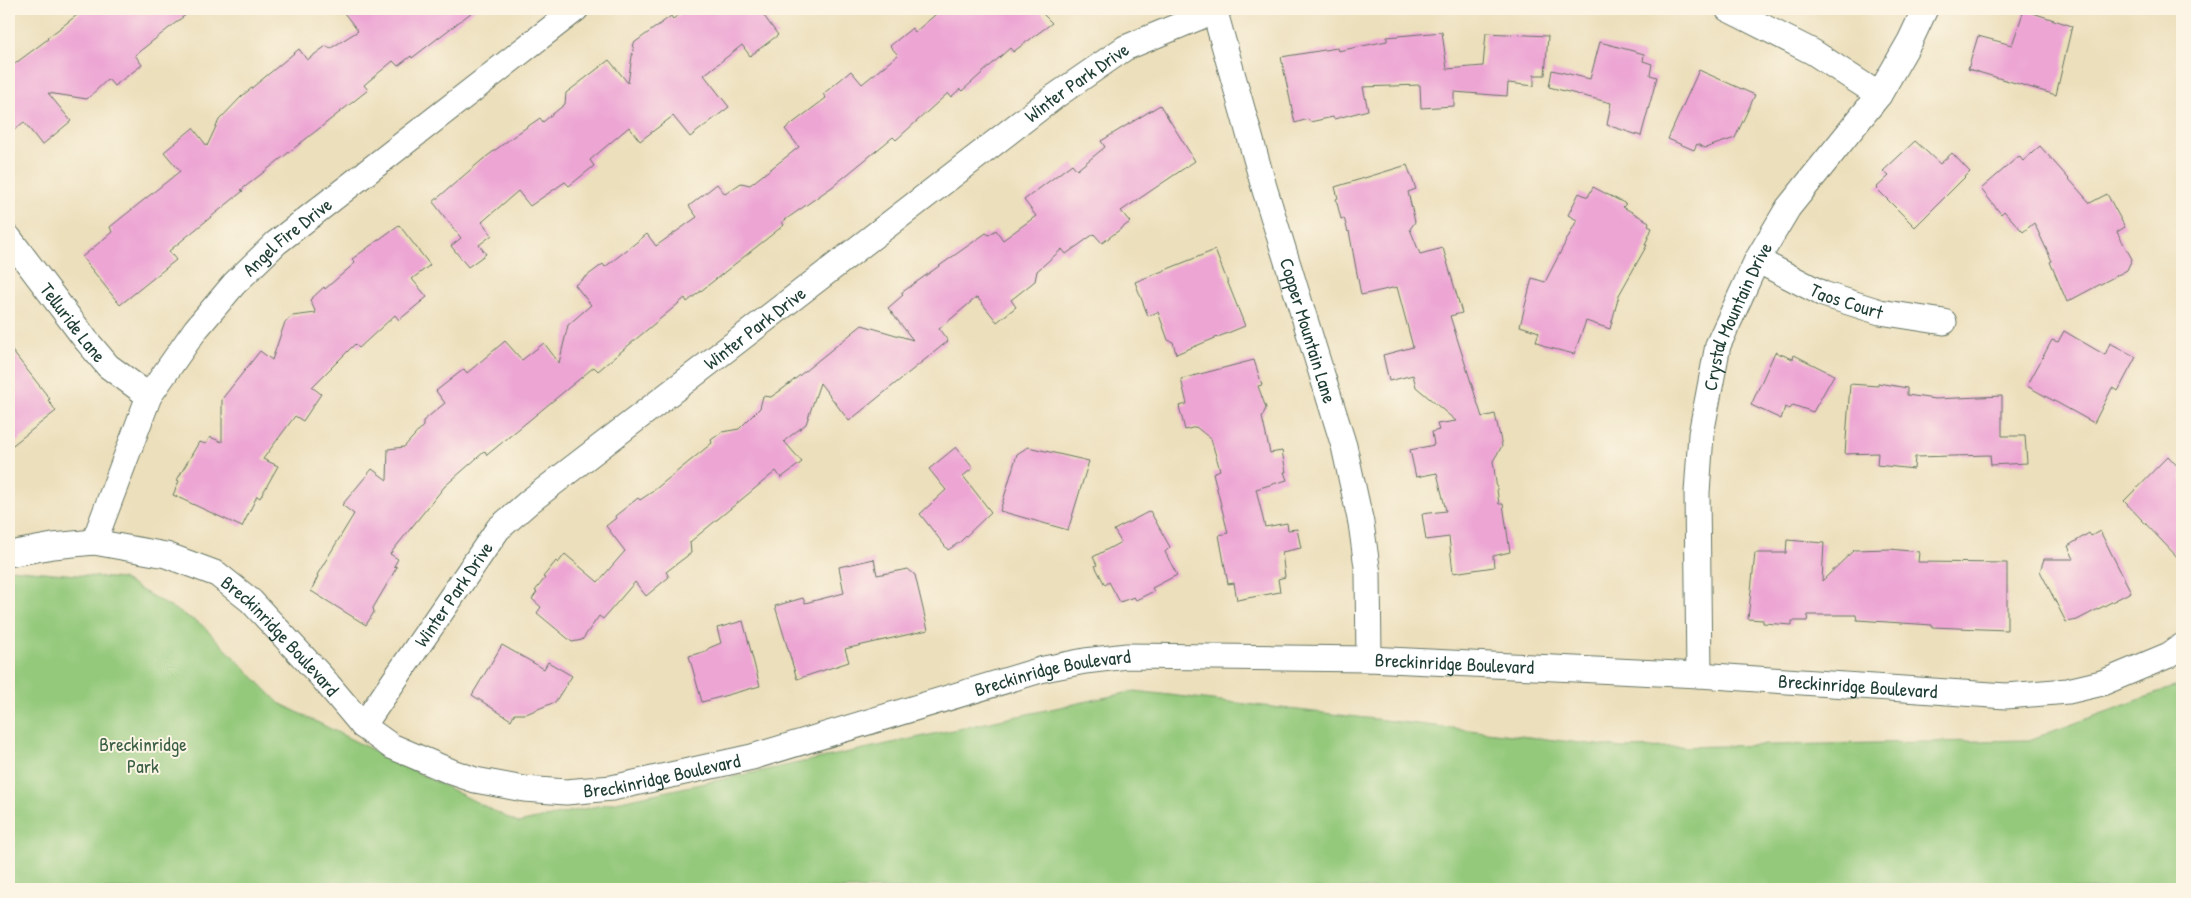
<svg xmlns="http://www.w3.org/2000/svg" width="2191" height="898" viewBox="0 0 2191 898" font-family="'Patrick Hand',sans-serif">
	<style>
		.green { fill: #94c97b; stroke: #5a8358 }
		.building { fill: #eda6d4 }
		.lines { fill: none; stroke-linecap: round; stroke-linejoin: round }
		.street-casing { stroke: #677664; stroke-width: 27 }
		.street { stroke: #fff; stroke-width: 25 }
		.labels { text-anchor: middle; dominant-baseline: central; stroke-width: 4; stroke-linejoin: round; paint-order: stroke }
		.street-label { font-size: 19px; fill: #1f3d34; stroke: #fcf5e5 }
		.park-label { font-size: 19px; fill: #3c6046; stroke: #fcf5e5 }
	</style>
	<rect width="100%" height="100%" fill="#fcf5e5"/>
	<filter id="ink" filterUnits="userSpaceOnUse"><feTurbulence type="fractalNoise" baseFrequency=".02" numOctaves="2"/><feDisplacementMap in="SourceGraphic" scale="10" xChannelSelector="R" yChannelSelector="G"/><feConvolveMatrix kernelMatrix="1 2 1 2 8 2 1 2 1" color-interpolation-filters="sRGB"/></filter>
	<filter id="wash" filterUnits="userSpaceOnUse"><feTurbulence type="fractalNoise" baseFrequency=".0096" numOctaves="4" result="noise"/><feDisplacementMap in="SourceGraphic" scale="20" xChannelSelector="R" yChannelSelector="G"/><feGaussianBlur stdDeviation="1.12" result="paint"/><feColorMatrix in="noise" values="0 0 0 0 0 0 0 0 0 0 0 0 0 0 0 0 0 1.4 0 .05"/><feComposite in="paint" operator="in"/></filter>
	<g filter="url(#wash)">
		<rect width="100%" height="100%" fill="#ecdfbc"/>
		<path class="green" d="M 9,569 L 122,579 L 202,625 L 279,703 L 518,823 L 1135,691 L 1623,748 L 2029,740 L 2182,684 L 2182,889 L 9,889 Z"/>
		<g id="blocks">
			<g class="building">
				<path d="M 85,9 L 193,9 L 135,55 L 142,65 L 114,86 L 108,79 L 87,99 L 48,93 L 71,121 L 42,145 L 24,122 L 9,134 L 9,68 L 48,39 L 47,38 Z"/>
				<path d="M 341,9 L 476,9 L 412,58 L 411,56 L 398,66 L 393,61 L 364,85 L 368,90 L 241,190 L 243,191 L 169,251 L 176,260 L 120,305 L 82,257 L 112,232 L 110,227 L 180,171 L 164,152 L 193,128 L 207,146 L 219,120 L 242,96 L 299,49 L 307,60 L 326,46 L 331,48 L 358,31 Z"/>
				<path d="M 687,9 L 759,9 L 778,35 L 750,56 L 742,45 L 704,75 L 729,107 L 690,137 L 673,116 L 640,141 L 629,127 L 590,160 L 594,166 L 569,186 L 565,182 L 530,206 L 518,191 L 482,222 L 492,235 L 479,245 L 486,254 L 468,267 L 451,246 L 461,238 L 433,202 L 482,160 L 514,136 L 540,118 L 543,122 L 565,104 L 566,93 L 609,60 L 628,83 L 634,43 L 671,16 L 673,19 Z"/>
				<path d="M 942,9 L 1038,9 L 1052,23 L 1013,52 L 1010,48 L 962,91 L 960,89 L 951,97 L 948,93 L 896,140 L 893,137 L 832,187 L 782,222 L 784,225 L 687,302 L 685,298 L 598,371 L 594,367 L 487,455 L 485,451 L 445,486 L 390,554 L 398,559 L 394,566 L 397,567 L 373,608 L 374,612 L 366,625 L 311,591 L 318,576 L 317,575 L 354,514 L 342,505 L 372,469 L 387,480 L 388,449 L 404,447 L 423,426 L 423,421 L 445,403 L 436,391 L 464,369 L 467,373 L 505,341 L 522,360 L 544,343 L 559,363 L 568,325 L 591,305 L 575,285 L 603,264 L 605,267 L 647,234 L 656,246 L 697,217 L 689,206 L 717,184 L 725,194 L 741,183 L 750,185 L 799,147 L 785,129 L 826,98 L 823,94 L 851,71 L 862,84 L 898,55 L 890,46 L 912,28 L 915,32 Z"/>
				<path d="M 2024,10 L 2072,26 L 2056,95 L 1968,69 L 1978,36 L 2012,45 Z"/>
				<path d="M 1442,32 L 1447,69 L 1483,66 L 1486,33 L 1548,36 L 1545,75 L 1534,75 L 1534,86 L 1508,83 L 1507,96 L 1454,92 L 1454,106 L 1421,108 L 1420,85 L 1363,87 L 1368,110 L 1334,119 L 1333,117 L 1310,122 L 1308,119 L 1295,123 L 1281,57 L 1337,48 L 1338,51 L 1387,41 L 1387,37 Z"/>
				<path d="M 1600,42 L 1644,54 L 1643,61 L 1652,64 L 1650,75 L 1657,77 L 1641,136 L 1607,125 L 1611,103 L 1549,87 L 1552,70 L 1590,79 Z"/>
				<path d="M 1699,70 L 1755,95 L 1735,138 L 1705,148 L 1697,144 L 1694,150 L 1668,139 Z"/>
				<path d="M 1160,105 L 1195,161 L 1121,211 L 1130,222 L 1102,243 L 1094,234 L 1066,254 L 1062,249 L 1037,271 L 1035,281 L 1011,300 L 1016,307 L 997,322 L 977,297 L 939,329 L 948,341 L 849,421 L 820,383 L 806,424 L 784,441 L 802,462 L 781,478 L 776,471 L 690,542 L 691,553 L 666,572 L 669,577 L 646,596 L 635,582 L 603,619 L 599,616 L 582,640 L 572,642 L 537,613 L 541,607 L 532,599 L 537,592 L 535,591 L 545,578 L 543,577 L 556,561 L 558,563 L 565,554 L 598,582 L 625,551 L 606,526 L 616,518 L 615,516 L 638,498 L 640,500 L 652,492 L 712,443 L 711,440 L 722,432 L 739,429 L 760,408 L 763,396 L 771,397 L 784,388 L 862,325 L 913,340 L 888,308 L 903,295 L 901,293 L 986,233 L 989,235 L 996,230 L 1003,240 L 1036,216 L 1024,200 L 1072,164 L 1077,170 L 1105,147 L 1101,141 Z"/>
				<path d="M 1915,141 L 1940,164 L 1952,153 L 1970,172 L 1915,227 L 1876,188 L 1889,176 L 1883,171 Z"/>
				<path d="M 2040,146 L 2090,203 L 2107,194 L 2125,227 L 2117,232 L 2132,259 L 2127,270 L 2067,302 L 2050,262 L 2052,261 L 2034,223 L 2023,232 L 2004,211 L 2001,214 L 1981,189 L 2019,156 L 2023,161 Z"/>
				<path d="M 1407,165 L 1416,189 L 1408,192 L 1415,222 L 1410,229 L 1420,254 L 1443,248 L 1462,313 L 1450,316 L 1482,417 L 1495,414 L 1502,446 L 1493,461 L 1499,504 L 1503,504 L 1510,552 L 1493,556 L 1494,567 L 1453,573 L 1449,537 L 1426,540 L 1422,514 L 1446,511 L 1437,473 L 1416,477 L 1410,450 L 1434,445 L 1432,432 L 1439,430 L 1437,424 L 1456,421 L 1416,387 L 1413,375 L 1389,381 L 1383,355 L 1413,347 L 1397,287 L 1361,295 L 1349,231 L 1348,232 L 1344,218 L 1341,219 L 1336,199 L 1338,198 L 1335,187 Z"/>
				<path d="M 1593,187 L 1626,204 L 1623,207 L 1649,222 L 1648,226 L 1652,228 L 1645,245 L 1647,245 L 1619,295 L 1610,329 L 1586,321 L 1574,354 L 1546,347 L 1536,341 L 1539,332 L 1520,326 L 1532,278 L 1545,282 L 1577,220 L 1568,215 L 1579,193 L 1588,197 Z"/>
				<path d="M 399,225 L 430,265 L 412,279 L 427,297 L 399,320 L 395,315 L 359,348 L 355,344 L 312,387 L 321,394 L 303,421 L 295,416 L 263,459 L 278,466 L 260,498 L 257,496 L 242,527 L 173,495 L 179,481 L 177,480 L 199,442 L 206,444 L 210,437 L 222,442 L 222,399 L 260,351 L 272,360 L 285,322 L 292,316 L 316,313 L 310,300 L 324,287 L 325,289 L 355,263 L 352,259 Z"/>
				<path d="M 1215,250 L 1245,326 L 1176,354 L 1173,342 L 1168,340 L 1158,312 L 1148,316 L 1135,282 Z"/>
				<path d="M 2064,331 L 2105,355 L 2110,343 L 2136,357 L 2118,391 L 2112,388 L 2094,423 L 2027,386 L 2052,340 L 2058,342 Z"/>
				<path d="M 9,347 L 50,399 L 48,400 L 56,411 L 9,448 Z"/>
				<path d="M 1775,352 L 1793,359 L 1794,355 L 1834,375 L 1813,412 L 1793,405 L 1790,409 L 1785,407 L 1781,419 L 1751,405 Z"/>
				<path d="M 1254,360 L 1262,385 L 1258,386 L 1266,408 L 1262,417 L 1270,453 L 1282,451 L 1286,472 L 1284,472 L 1287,480 L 1256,489 L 1265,527 L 1287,523 L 1288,530 L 1297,529 L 1301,548 L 1282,552 L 1285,577 L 1278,579 L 1280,592 L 1237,600 L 1234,583 L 1228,584 L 1219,535 L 1228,533 L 1213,473 L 1220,470 L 1211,439 L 1196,427 L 1185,430 L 1179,406 L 1187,404 L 1181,379 Z"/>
				<path d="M 1878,383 L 1907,388 L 1907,395 L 1935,399 L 2002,396 L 2002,436 L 2025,436 L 2027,463 L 1991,465 L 1990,455 L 1915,457 L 1914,469 L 1877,465 L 1878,453 L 1845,454 L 1850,384 L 1878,386 Z"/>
				<path d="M 956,447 L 973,468 L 963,476 L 991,512 L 960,542 L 948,550 L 920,514 L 946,490 L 929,469 Z"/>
				<path d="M 1028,447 L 1089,461 L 1068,530 L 1000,511 L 1017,454 Z"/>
				<path d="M 2168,456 L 2182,471 L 2182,562 L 2124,501 Z"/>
				<path d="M 1150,511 L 1170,547 L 1165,552 L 1177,575 L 1152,588 L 1154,591 L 1136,600 L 1134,597 L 1120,602 L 1109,582 L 1105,585 L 1095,566 L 1097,565 L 1093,557 L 1121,542 L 1114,530 Z"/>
				<path d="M 2100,531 L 2131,592 L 2077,620 L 2066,622 L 2040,571 L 2044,559 L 2074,559 L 2068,546 L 2089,533 L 2091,536 Z"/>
				<path d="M 1787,540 L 1824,543 L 1822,581 L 1854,550 L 1890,549 L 1919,552 L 1918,562 L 2007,563 L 2007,630 L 1932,627 L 1932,625 L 1857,620 L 1856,615 L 1808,615 L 1807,621 L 1792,621 L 1792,625 L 1763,623 L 1763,620 L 1748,619 L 1755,553 L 1786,553 Z"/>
				<path d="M 874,559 L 877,575 L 908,569 L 915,575 L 928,630 L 845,649 L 849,662 L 797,679 L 775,606 L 803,598 L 805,603 L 844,593 L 839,567 Z"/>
				<path d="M 743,621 L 760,686 L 702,702 L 689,656 L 706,651 L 709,648 L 721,643 L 717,628 Z"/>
				<path d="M 502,645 L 544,669 L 548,662 L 572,676 L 555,702 L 526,714 L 514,714 L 511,720 L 472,695 Z"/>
			</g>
		</g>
	</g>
	<g filter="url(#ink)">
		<use href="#blocks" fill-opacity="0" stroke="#677664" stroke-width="1"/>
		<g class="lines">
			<defs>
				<g id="street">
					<path id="s1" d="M 1214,9 L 1264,187 L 1344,446 L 1361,523 L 1368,574 L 1369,659"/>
					<path d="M 1728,9 L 1813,52 L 1879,95"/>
					<path id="s2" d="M 9,238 L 86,340 L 108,366 L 149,396"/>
					<path id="s3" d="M 1757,260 L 1823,294 L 1880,312 L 1944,322"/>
					<path id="s4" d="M 94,542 L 149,396 L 196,329 L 234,284 L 276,243 L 576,9"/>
					<path id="s5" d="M 9,554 L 53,546 L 94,542 L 166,555 L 217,574 L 251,601 L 320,675 L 363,726 L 391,746 L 452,772 L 475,780 L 524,789 L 566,792 L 612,788 L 752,757 L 1044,669 L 1085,661 L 1127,656 L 1369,659 L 1699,675 L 2006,696 L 2068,691 L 2102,683 L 2169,655 L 2182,646"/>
					<path id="s6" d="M 1699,675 L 1697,493 L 1701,434 L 1718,345 L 1757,260 L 1788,208 L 1879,95 L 1910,41 L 1925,9"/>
					<path id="s7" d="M 363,726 L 498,529 L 530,501 L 1054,97 L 1125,48 L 1219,9"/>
				</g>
			</defs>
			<use href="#street" class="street-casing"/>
			<use href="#street" class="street"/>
		</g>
	</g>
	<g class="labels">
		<g class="street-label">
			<text stroke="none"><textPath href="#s7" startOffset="970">Winter Park Drive</textPath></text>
			<text stroke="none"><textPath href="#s4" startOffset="368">Angel Fire Drive</textPath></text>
			<text stroke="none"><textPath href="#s3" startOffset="99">Taos Court</textPath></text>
			<text stroke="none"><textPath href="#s6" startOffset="365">Crystal Mountain Drive</textPath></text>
			<text stroke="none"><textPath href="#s2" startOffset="106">Telluride Lane</textPath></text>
			<text stroke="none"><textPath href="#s7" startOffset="565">Winter Park Drive</textPath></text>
			<text stroke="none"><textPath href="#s1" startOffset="335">Copper Mountain Lane</textPath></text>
			<text stroke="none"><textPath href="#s7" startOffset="160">Winter Park Drive</textPath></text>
			<text stroke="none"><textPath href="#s5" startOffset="302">Breckinridge Boulevard</textPath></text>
			<text stroke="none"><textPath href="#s5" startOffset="1548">Breckinridge Boulevard</textPath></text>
			<text stroke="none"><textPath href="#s5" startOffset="1144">Breckinridge Boulevard</textPath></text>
			<text stroke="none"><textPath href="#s5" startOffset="1952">Breckinridge Boulevard</textPath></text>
			<text stroke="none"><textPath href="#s5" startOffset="739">Breckinridge Boulevard</textPath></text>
		</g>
		<g class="park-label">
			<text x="143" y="744">Breckinridge<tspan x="143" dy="22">Park</tspan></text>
		</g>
	</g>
	<rect width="2191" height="898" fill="none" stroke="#fcf5e5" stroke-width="30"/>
</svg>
